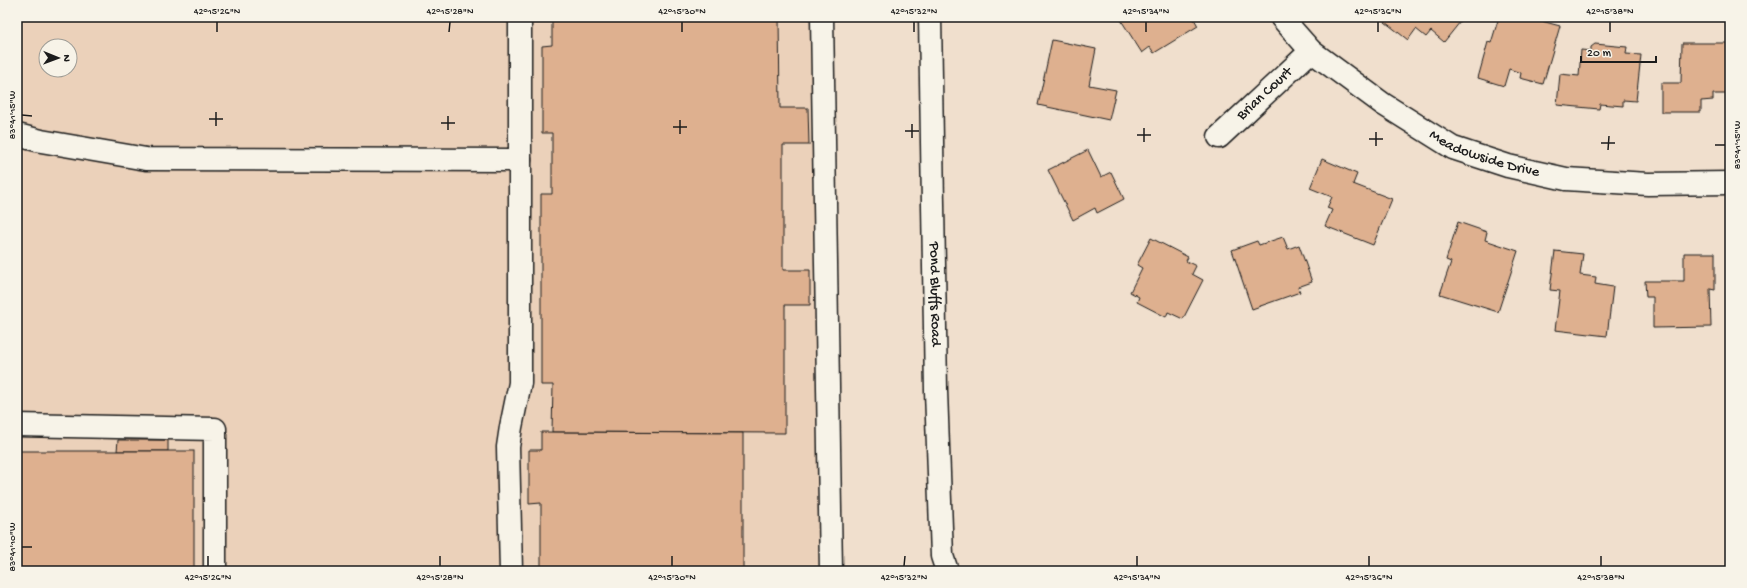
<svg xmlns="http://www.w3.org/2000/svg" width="1747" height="588" viewBox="0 0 1747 588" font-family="'Gochi Hand',sans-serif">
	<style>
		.built { fill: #ebd1ba; fill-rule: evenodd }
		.building { fill: #deb08f; stroke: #1c1c1c }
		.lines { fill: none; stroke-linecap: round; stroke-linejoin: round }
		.minor-casing { stroke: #1c1c1c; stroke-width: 25 }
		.minor { stroke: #f7f3e8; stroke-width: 22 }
		.ticks { fill: none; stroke: #1c1c1c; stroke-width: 1.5 }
		.labels { text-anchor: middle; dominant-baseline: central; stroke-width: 3; stroke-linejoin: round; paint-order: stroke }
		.street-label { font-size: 15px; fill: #1c1c1c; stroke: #f7f3e8 }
		.neatline { fill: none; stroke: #1c1c1c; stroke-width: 1.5 }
		.ticks-label { font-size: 10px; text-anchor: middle; fill: #1c1c1c }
	</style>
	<rect width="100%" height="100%" fill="#f0dfcd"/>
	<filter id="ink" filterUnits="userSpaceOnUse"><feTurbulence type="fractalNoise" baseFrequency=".025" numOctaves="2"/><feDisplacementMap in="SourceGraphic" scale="8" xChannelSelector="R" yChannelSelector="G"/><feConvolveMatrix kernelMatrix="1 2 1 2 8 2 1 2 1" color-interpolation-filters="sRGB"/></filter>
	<g filter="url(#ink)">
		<path class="built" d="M 17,17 L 832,17 L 843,571 L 17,571 ZM 46,46 L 70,46 L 70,70 L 46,70 Z"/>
		<g class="building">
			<path d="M 552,17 L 779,17 L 780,108 L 808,108 L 809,145 L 783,145 L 783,270 L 810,270 L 810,305 L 785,305 L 785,433 L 552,432 L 553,385 L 541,385 L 541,194 L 552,194 L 552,133 L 542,133 L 542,46 L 552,45 Z"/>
			<path d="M 1119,17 L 1193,17 L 1198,26 L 1154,53 L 1150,47 L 1142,53 Z"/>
			<path d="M 1389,17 L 1464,17 L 1444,42 L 1431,31 L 1426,37 L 1416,29 L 1408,40 L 1385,22 Z"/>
			<path d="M 1499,17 L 1527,17 L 1560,26 L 1543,84 L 1520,78 L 1521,73 L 1509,69 L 1504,86 L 1478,78 L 1488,42 L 1491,43 Z"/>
			<path d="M 1052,40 L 1096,49 L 1089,85 L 1116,90 L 1109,120 L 1038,105 Z"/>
			<path d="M 1682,43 L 1730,43 L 1730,94 L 1713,94 L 1713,100 L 1701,101 L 1701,112 L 1661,112 L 1661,83 L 1681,83 Z"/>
			<path d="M 1595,44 L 1627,47 L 1626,54 L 1641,55 L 1636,101 L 1623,100 L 1623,106 L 1600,104 L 1599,109 L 1557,105 L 1560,74 L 1579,76 L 1581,50 L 1591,51 L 1591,47 Z"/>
			<path d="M 1088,150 L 1101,177 L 1111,172 L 1124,199 L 1097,213 L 1095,208 L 1073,220 L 1048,170 Z"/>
			<path d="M 1322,159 L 1357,174 L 1353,184 L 1392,199 L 1373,245 L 1325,226 L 1332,210 L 1327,208 L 1332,197 L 1310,188 Z"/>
			<path d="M 1458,222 L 1487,232 L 1485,240 L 1518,251 L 1498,312 L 1440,294 L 1451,262 L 1446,260 Z"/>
			<path d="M 1283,237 L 1288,249 L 1299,245 L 1312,282 L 1298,287 L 1300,292 L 1252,309 L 1232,250 L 1257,241 L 1259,245 Z"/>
			<path d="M 1151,238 L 1188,257 L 1186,261 L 1196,266 L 1192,274 L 1203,280 L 1183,319 L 1168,312 L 1166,317 L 1137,302 L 1139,297 L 1130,292 L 1142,268 L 1137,265 Z"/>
			<path d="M 1555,251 L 1583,254 L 1580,275 L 1596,277 L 1595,284 L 1613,287 L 1607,336 L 1555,330 L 1560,291 L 1550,290 Z"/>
			<path d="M 1684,253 L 1715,253 L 1715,290 L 1710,289 L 1711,327 L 1653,328 L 1653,297 L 1646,297 L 1645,281 L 1684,281 Z"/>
			<path d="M 541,432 L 743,433 L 743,571 L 541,571 L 541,503 L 529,504 L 529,450 L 541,450 Z"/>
			<path d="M 118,440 L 168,440 L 168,451 L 117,451 Z"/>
			<rect x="17" y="451" width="177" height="120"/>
		</g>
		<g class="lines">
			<defs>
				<g id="minor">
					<path d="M 822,17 L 831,571"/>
					<path id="s1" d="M 930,17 L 936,391 L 942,556 L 947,571"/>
					<path id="s2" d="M 1281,17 L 1311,51 L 1383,104 L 1453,148 L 1508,166 L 1566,179 L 1648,184 L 1730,183"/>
					<path d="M 17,135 L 41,141 L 146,159 L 520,160"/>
					<path id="s3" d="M 1219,137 L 1311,51"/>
					<path d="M 17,425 L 215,429 L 215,571"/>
					<path d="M 511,571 L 508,447 L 511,427 L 520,383 L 520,17"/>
				</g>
			</defs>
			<use href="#minor" class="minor-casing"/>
			<use href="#minor" class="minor"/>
		</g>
	</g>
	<path class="ticks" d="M 217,32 L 217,22M 449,32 L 450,22M 682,32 L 682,22M 914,32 L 914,22M 1146,32 L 1146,22M 1378,32 L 1378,22M 1610,32 L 1610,22M 22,115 L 32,116M 209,119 L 223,119M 441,123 L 455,123M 216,126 L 216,112M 673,127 L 687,127M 448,130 L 448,116M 905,131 L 919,131M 680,134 L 680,120M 1137,135 L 1151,135M 912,138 L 912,124M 1369,139 L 1383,139M 1144,142 L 1144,128M 1601,143 L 1615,143M 1715,145 L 1725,145M 1376,146 L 1376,132M 1608,150 L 1609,136M 22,547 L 32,547M 208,566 L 208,556M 440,566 L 440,556M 672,566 L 672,556M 904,566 L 905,556M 1137,566 L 1137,556M 1369,566 L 1369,556M 1601,566 L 1601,556"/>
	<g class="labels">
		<g class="street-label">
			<text stroke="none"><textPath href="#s3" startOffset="63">Brian Court</textPath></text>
			<text stroke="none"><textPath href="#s2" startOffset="249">Meadowside Drive</textPath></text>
			<text stroke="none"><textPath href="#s1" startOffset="277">Pond Bluffs Road</textPath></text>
		</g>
	</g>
	<rect width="1747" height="588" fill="none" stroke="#f7f3e8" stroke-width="44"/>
	<g transform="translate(58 58) rotate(91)"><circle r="19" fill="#f7f3e8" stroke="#9f9d96"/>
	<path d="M0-3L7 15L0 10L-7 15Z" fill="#1c1c1c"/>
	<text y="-6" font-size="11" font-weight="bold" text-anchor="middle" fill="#1c1c1c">N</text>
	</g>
	<path d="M1581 56v6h75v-6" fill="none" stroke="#1c1c1c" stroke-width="2"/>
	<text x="1587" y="56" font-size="12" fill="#1c1c1c" stroke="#f7f3e8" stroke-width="3" paint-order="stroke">20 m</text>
	<rect x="22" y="22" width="1703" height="544" class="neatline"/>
	<g class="ticks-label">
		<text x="217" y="14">42°15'26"N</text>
		<text x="450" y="14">42°15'28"N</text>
		<text x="682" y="14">42°15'30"N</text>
		<text x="914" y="14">42°15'32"N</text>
		<text x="1146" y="14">42°15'34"N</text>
		<text x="1378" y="14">42°15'36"N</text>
		<text x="1610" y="14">42°15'38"N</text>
		<text transform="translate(11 115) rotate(-90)" y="4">83°41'15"W</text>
		<text transform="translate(1736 145) rotate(-90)" y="4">83°41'15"W</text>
		<text transform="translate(11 547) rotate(-90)" y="4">83°41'10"W</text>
		<text x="208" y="580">42°15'26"N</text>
		<text x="440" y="580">42°15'28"N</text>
		<text x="672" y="580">42°15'30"N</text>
		<text x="904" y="580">42°15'32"N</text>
		<text x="1137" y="580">42°15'34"N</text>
		<text x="1369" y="580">42°15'36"N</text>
		<text x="1601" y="580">42°15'38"N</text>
	</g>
</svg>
